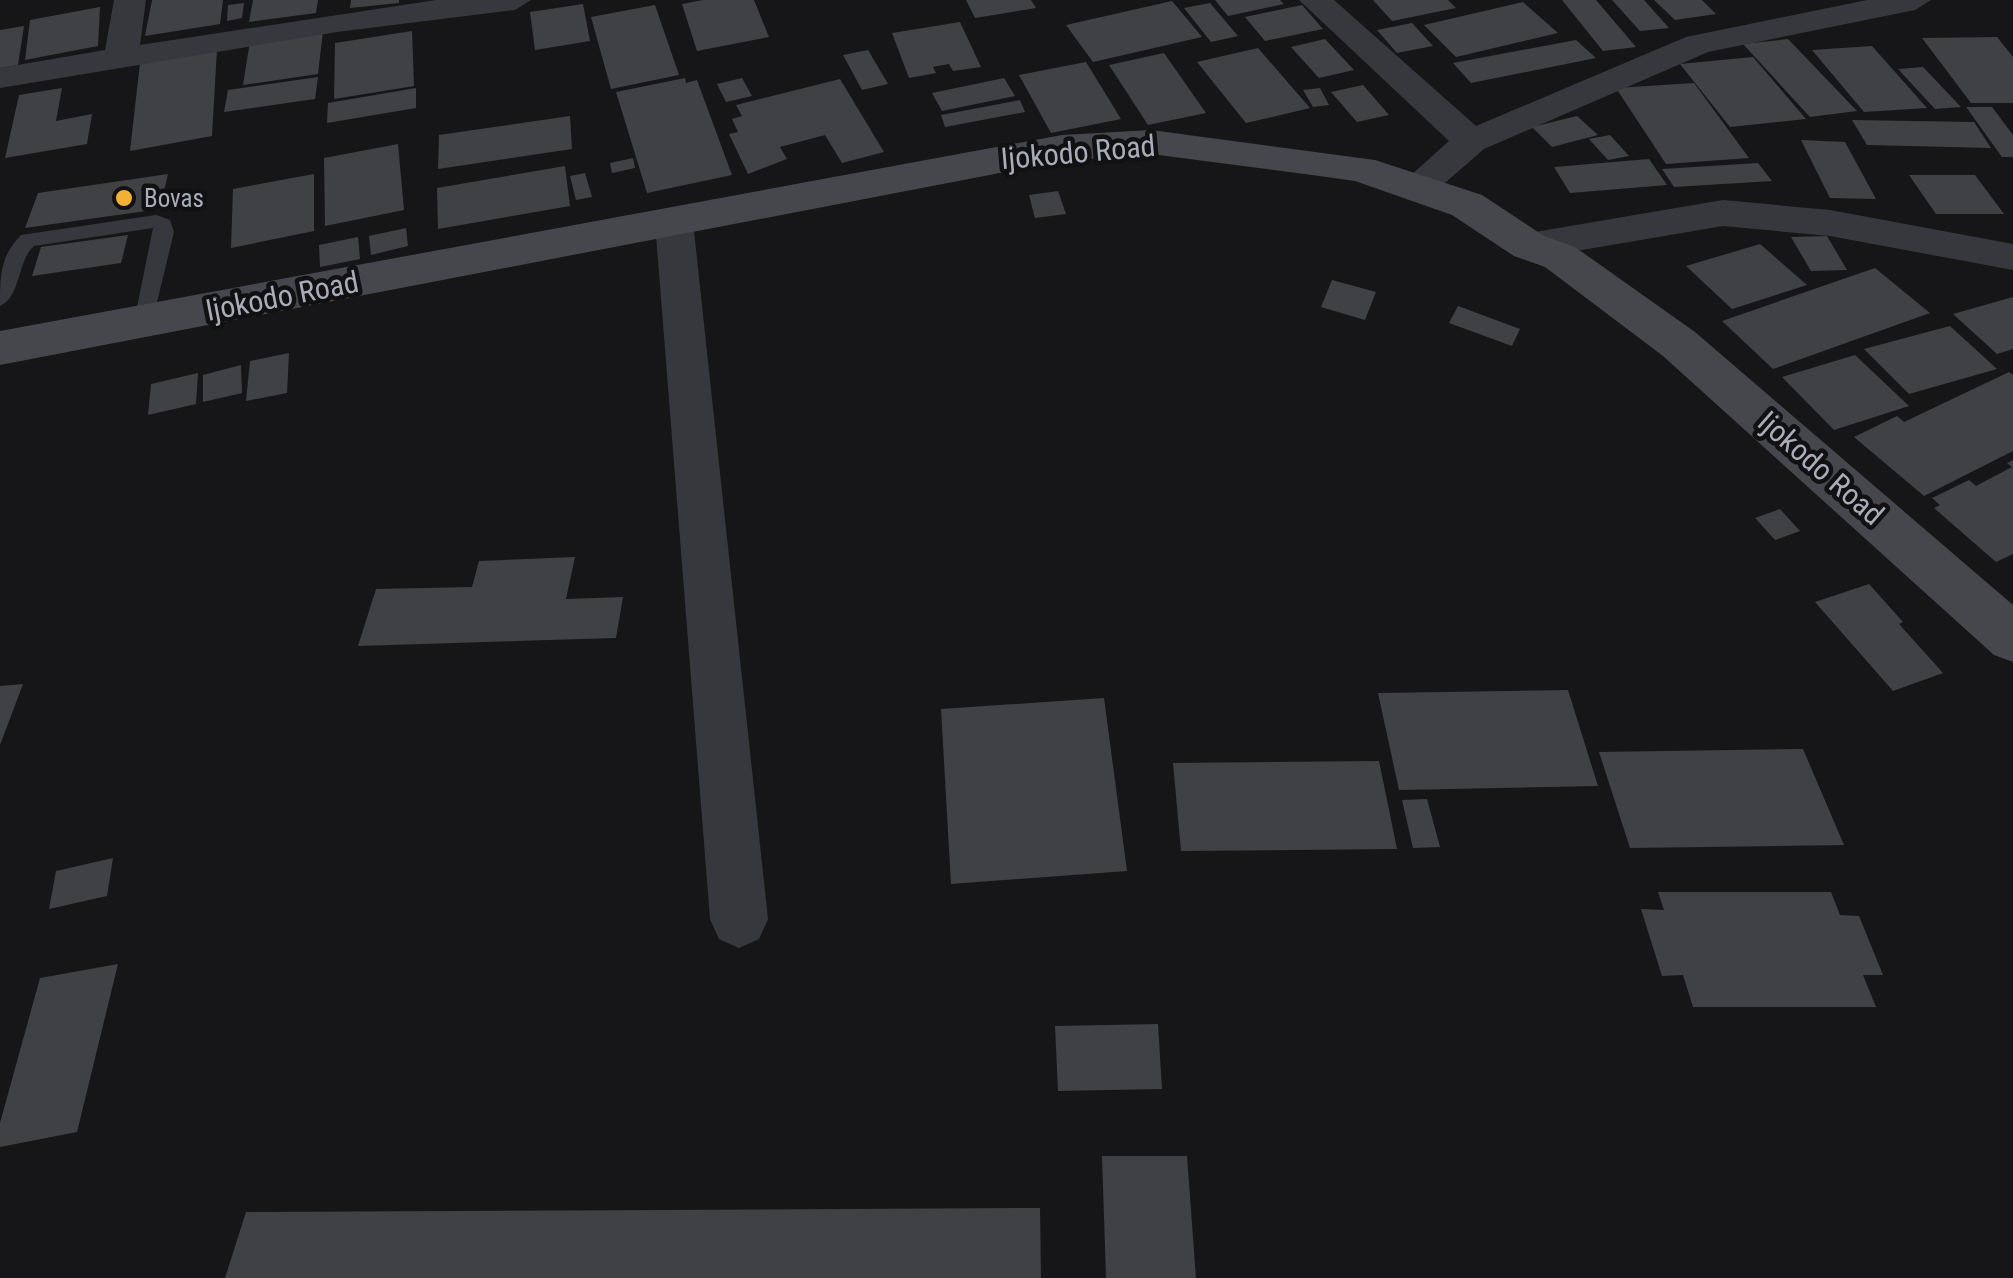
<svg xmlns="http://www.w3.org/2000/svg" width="2013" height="1278" viewBox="0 0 2013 1278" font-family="'Roboto Condensed',sans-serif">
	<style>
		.building { fill: #404145 }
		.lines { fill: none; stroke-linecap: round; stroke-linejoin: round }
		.lane { fill: #37383d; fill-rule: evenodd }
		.street { fill: #37383d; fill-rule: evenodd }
		.secondary { fill: #45474d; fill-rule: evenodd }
		.poi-dot { fill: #f2b134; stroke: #111113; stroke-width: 4 }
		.labels { text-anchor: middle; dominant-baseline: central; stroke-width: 9; stroke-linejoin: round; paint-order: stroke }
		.far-poi-label { font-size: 25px; fill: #a8adb8; stroke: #111113; text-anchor: start }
		.street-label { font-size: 30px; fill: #a8adb8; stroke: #111113 }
	</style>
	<rect width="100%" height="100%" fill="#161618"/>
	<g class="building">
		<path d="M 152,0 L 223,0 L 220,24 L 145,36 Z"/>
		<path d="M 253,0 L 318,0 L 316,13 L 249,22 Z"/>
		<path d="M 351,0 L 399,0 L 399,3 L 350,8 Z"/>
		<path d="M 703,0 L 754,0 L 769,37 L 697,51 L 682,4 Z"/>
		<path d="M 966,0 L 1031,0 L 1036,8 L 975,18 Z"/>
		<path d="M 1215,0 L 1280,0 L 1284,4 L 1228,16 Z"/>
		<path d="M 1373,0 L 1448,0 L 1456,8 L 1392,21 Z"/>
		<path d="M 1562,0 L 1596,0 L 1636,47 L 1603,51 Z"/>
		<path d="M 1612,0 L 1644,0 L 1669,28 L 1640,31 Z"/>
		<path d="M 1654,0 L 1702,0 L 1716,14 L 1675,20 Z"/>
		<path d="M 1172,1 L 1202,37 L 1093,62 L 1066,25 Z"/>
		<path d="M 1523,2 L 1558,33 L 1456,57 L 1424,25 Z"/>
		<path d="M 244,3 L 242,18 L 227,21 L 228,5 Z"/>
		<path d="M 1210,3 L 1238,36 L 1211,42 L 1184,8 Z"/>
		<path d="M 583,4 L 590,41 L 535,50 L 530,12 Z"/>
		<path d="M 655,5 L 679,75 L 611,89 L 591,17 Z"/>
		<path d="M 1302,5 L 1323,29 L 1265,41 L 1245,17 Z"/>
		<path d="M 100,7 L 98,46 L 25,60 L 30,20 Z"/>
		<path d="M 960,22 L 981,67 L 953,71 L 949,64 L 933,67 L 936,73 L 909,78 L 892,33 Z"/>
		<path d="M 1412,23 L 1433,46 L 1397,53 L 1377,30 Z"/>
		<path d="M 24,26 L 18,65 L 0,68 L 0,30 Z"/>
		<path d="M 323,31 L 318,74 L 243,85 L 250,41 Z"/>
		<path d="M 412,31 L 414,86 L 334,99 L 335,43 Z"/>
		<path d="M 1997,37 L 2013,57 L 2013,103 L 1971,103 L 1922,38 Z"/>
		<path d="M 1325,39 L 1354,70 L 1319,78 L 1291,47 Z"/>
		<path d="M 1788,39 L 1857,111 L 1810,117 L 1743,44 Z"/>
		<path d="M 1576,40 L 1596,58 L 1471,83 L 1453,63 Z"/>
		<path d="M 1872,46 L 1927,108 L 1864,112 L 1812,50 Z"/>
		<path d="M 1258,48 L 1310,108 L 1246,123 L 1197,62 Z"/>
		<path d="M 217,49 L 212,136 L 130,151 L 140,63 Z"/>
		<path d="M 868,50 L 888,84 L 862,90 L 843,55 Z"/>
		<path d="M 1164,53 L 1206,113 L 1148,125 L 1109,65 Z"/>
		<path d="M 1753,57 L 1806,119 L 1730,127 L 1680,64 Z"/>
		<path d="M 1086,62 L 1121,119 L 1051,133 L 1019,75 Z"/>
		<path d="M 1923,67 L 1961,107 L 1935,109 L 1898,69 Z"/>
		<path d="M 318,77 L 315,99 L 224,112 L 228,90 Z"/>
		<path d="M 685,78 L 686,83 L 697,80 L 732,175 L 647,193 L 616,92 Z"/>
		<path d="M 742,78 L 752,96 L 726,102 L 717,84 Z"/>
		<path d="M 1004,78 L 1015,96 L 942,111 L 932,93 Z"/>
		<path d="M 840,79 L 884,152 L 842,163 L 825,135 L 780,147 L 787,159 L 748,174 L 729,134 L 738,132 L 732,119 L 742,116 L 736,105 Z"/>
		<path d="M 1694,83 L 1749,158 L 1666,164 L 1616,88 Z"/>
		<path d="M 1363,85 L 1389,115 L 1357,122 L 1331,92 Z"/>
		<path d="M 62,88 L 56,121 L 92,114 L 87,144 L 5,158 L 19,95 Z"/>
		<path d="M 416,88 L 416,108 L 327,123 L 328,103 Z"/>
		<path d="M 1320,88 L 1329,105 L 1313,107 L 1303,90 Z"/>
		<path d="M 1020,100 L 1025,112 L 945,127 L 941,115 Z"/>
		<path d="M 1966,107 L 1992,107 L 2013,135 L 2013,157 L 2002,157 Z"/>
		<path d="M 570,116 L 572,149 L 438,169 L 439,135 Z"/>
		<path d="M 1577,116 L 1598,135 L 1552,147 L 1532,127 Z"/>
		<path d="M 1852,120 L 1974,122 L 1991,148 L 1867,145 Z"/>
		<path d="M 1610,135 L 1629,156 L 1608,160 L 1589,139 Z"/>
		<path d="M 1801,140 L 1845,142 L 1876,199 L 1830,198 Z"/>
		<path d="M 398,144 L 404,210 L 325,226 L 324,158 Z"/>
		<path d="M 633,158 L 635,168 L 612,173 L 610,163 Z"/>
		<path d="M 1649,159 L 1667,185 L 1570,193 L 1554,167 Z"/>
		<path d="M 1758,163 L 1772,181 L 1674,187 L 1662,169 Z"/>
		<path d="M 565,166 L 570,206 L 438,229 L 437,188 Z"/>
		<path d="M 585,173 L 592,197 L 576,200 L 570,176 Z"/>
		<path d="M 168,174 L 160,209 L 25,228 L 38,193 Z"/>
		<path d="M 314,174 L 314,231 L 231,248 L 233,189 Z"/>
		<path d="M 1909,175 L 1975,175 L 2004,214 L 1936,214 Z"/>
		<path d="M 1058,191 L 1066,214 L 1035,218 L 1029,195 Z"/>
		<path d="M 406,228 L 408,246 L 371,255 L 369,236 Z"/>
		<path d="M 128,235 L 121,263 L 32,276 L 41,247 Z"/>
		<path d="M 1827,236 L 1847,270 L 1811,271 L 1791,237 Z"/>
		<path d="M 358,237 L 360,259 L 320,267 L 319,245 Z"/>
		<path d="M 1760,244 L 1807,285 L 1732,309 L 1686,266 Z"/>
		<path d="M 1875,268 L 1930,313 L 1773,369 L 1722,321 Z"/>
		<path d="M 1332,280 L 1376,292 L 1365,320 L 1321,307 Z"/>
		<path d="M 2013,297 L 2013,349 L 1997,354 L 1953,314 Z"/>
		<path d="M 1458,306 L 1520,329 L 1512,346 L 1449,323 Z"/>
		<path d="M 1950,326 L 1997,369 L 1909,394 L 1864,349 Z"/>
		<path d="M 289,353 L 287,393 L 246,401 L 250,361 Z"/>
		<path d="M 1855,355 L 1909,406 L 1834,430 L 1782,377 Z"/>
		<path d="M 241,365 L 242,393 L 203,402 L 203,375 Z"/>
		<path d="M 2009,372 L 2013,375 L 2013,451 L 1924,496 L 1854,437 L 1897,416 L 1904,422 Z"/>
		<path d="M 198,373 L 196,404 L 148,415 L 151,384 Z"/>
		<path d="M 2013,460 L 2013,554 L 1996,562 L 1934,508 L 1940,505 L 1932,498 L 1969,480 L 1976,486 L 2012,467 L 2007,463 Z"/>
		<path d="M 1780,509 L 1800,531 L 1775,540 L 1755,518 Z"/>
		<path d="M 575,557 L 566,599 L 623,597 L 616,638 L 358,646 L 376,589 L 472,587 L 479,561 Z"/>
		<path d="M 1869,584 L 1903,622 L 1899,624 L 1943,673 L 1893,691 L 1815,602 Z"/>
		<path d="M 23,684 L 0,745 L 0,686 Z"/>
		<path d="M 1568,690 L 1598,786 L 1399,790 L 1378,693 Z"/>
		<path d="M 1104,698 L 1127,871 L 951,884 L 941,709 Z"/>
		<path d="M 1803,749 L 1844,845 L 1630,848 L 1599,752 Z"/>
		<path d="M 1379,761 L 1397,849 L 1181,851 L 1173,763 Z"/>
		<path d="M 1427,799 L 1440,847 L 1413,848 L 1402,800 Z"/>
		<path d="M 113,858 L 107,896 L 49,909 L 56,871 Z"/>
		<path d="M 1658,892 L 1831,892 L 1840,915 L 1859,916 L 1883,975 L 1863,975 L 1876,1007 L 1693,1007 L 1683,975 L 1662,976 L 1641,909 L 1664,910 Z"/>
		<path d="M 118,964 L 77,1132 L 0,1147 L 0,1123 L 40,978 Z"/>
		<path d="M 1158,1024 L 1162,1089 L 1058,1091 L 1055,1026 Z"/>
		<path d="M 1102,1156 L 1187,1156 L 1196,1278 L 1106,1278 Z"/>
		<path d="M 1040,1208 L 1041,1278 L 225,1278 L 246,1212 Z"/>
	</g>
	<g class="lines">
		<path class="lane" d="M 156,215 L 170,220 L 174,232 L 151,327 L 144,329 L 134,322 L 153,228 L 34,246 C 17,261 21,297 0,306 C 0,277 0,256 21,235 Z"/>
		<g class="street">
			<path d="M 114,0 L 146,0 L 140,45 L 436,0 L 531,0 L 515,10 L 337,32 L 0,88 L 0,68 L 105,50 Z"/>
			<path d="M 1299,0 L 1334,0 L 1476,126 L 1686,37 L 1867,0 L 1931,0 L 1915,10 L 1708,52 L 1484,149 L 1431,195 L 1418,198 L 1405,195 L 1399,186 L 1449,141 Z"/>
			<path d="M 1723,200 L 1830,210 L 2013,244 L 2013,270 L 1830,236 L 1723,226 L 1529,259 L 1515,255 L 1509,246 L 1515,237 L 1529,233 Z"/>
			<path d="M 674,209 L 688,213 L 693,222 L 768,919 L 759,939 L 739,948 L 719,939 L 710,919 L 655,222 L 660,213 Z"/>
		</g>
		<path class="secondary" d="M 1151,130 L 1375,160 L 1482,195 L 1544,236 L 1575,247 L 1695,332 L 2013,605 L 2013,662 L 1994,655 L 1663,356 L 1545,267 L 1514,256 L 1452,215 L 1355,181 L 1312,175 L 1151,154 L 1062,161 L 0,365 L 0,331 L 1062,135 Z"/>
	</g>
	<circle class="poi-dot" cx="124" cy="198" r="10"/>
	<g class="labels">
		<g class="far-poi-label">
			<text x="144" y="198">Bovas</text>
		</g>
		<g class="street-label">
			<text transform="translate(1078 152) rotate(-5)">Ijokodo Road</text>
			<text transform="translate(282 296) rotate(-11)">Ijokodo Road</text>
			<text transform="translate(1821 468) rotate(41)">Ijokodo Road</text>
		</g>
	</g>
</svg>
